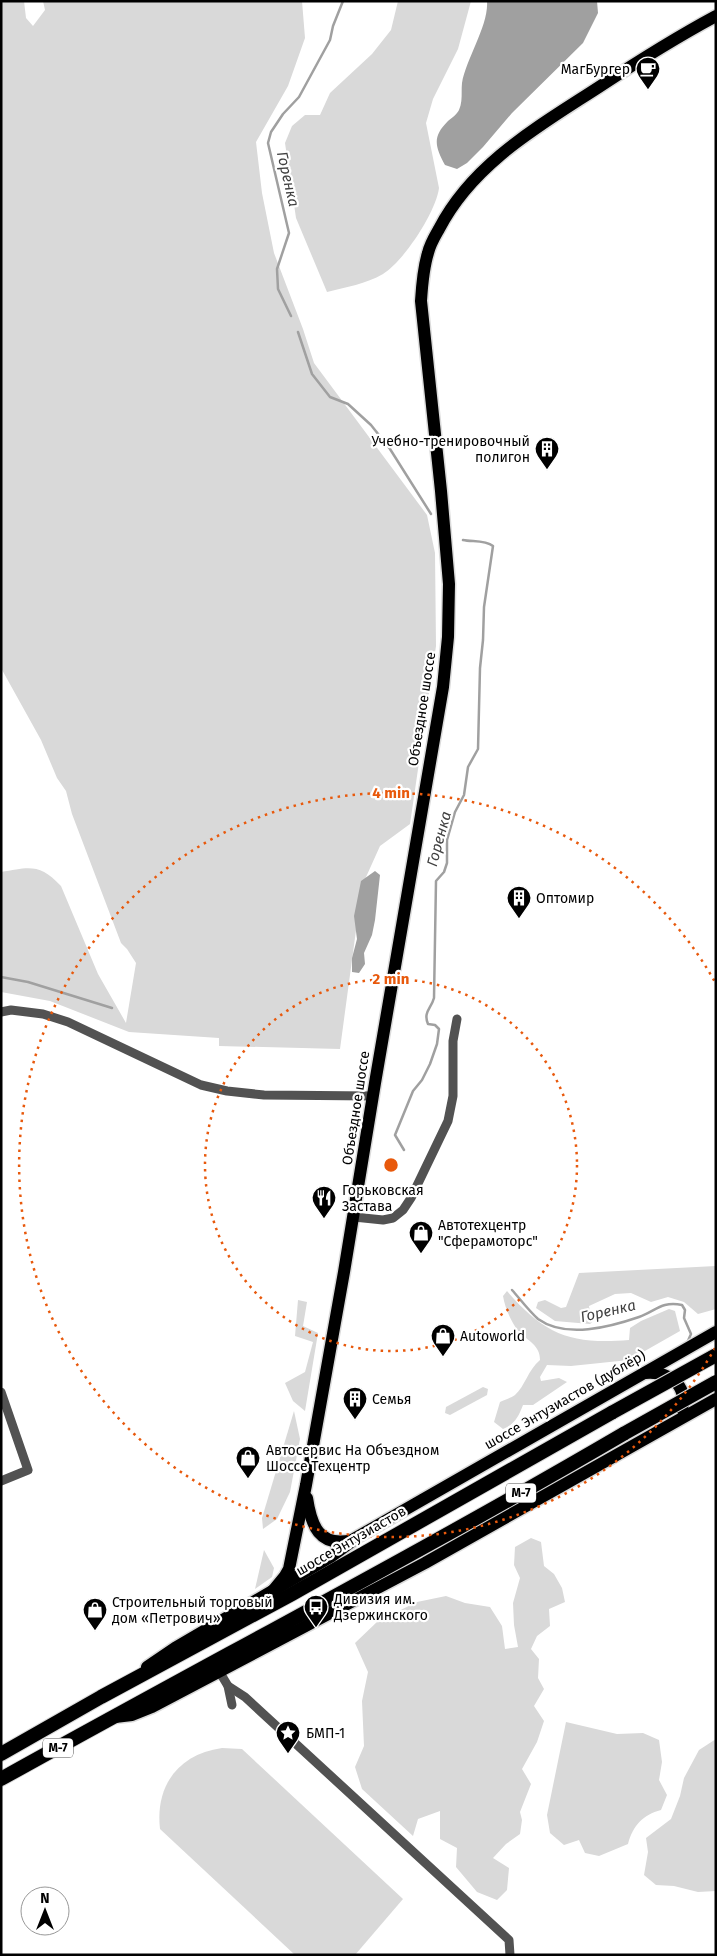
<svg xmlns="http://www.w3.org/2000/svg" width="717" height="1956" viewBox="0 0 717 1956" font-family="'Fira Sans',sans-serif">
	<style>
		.green { fill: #d9d9d9 }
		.water { fill: #a0a0a0 }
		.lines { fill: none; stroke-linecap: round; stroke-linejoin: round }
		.stream { stroke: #a0a0a0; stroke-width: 2.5 }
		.primary-casing { stroke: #dbdbdb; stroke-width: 15 }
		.trunk-casing { stroke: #dbdbdb; stroke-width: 16 }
		.minor { stroke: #525252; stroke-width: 9 }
		.primary { stroke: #000; stroke-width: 12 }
		.trunk { stroke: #000; stroke-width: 14 }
		.trunk-bridge-casing { stroke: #dbdbdb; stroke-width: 16; stroke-linecap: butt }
		.trunk-bridge { stroke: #000; stroke-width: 14 }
		.ring { fill: none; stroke: #e8590c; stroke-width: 2.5; stroke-dasharray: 2.5 5 }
		.labels { text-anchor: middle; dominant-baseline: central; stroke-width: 4.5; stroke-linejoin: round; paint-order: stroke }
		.shield { fill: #fff; stroke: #4c4c4c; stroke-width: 1 }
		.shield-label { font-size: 12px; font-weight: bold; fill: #000 }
		.poi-label { font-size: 14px; fill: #000; stroke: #fff; text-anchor: start }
		.street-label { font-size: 14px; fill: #000; stroke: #fff }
		.water-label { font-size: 15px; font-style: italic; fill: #414141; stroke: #fff }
		.centre { fill: #e8590c; stroke: #fff; stroke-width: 2.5 }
		.ring-label { font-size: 15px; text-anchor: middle; font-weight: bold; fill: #e8590c; stroke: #fff; stroke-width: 4.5; stroke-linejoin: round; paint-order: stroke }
	</style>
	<rect width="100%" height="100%" fill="#fff"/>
	<g class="green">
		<path d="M 1,1 L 24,1 L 26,18 L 33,26 L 45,10 L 43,1 L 302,1 L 305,38 L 288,86 L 256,142 L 262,193 L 274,253 L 303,329 L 314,363 L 427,515 L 435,553 L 436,646 L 410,824 L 380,846 L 362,886 L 340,1049 L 219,1046 L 219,1038 L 129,1032 L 50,1001 L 1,992 L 1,872 C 29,867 40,863 61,886 L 98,974 L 126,1023 L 136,963 L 127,949 L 121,943 L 72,814 L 66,791 L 57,778 L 41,740 L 1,668 Z"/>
		<path d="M 398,1 L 471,1 L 458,49 L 433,99 L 426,123 L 439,188 C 436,212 404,261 383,274 C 366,284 346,287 327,292 L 296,218 L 285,143 L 292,126 L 305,115 L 320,115 L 330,93 L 372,54 L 391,30 Z"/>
		<path d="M 716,1266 L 716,1309 L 698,1314 L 684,1302 L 668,1297 L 651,1302 L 631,1293 L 615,1294 L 589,1306 L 590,1313 L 597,1318 L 590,1324 L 555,1321 L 536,1308 L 538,1302 L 545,1300 L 561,1308 L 566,1307 L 579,1273 Z"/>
		<path d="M 507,1291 C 544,1334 571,1345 629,1340 L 630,1328 L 641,1321 L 669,1309 L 675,1311 L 680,1331 L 629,1360 L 571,1366 L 547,1365 L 540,1377 L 541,1381 L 559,1378 L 567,1382 L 533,1405 L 523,1405 C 519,1416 514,1425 503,1429 L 494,1422 L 500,1402 C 504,1400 511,1398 515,1395 C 525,1386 528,1370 540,1360 C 540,1345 528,1341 519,1332 C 511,1322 505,1308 503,1296 Z"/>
		<path d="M 298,1300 L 307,1302 L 303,1326 L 318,1333 L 305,1411 L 293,1401 L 285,1383 L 305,1372 L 313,1342 L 295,1336 Z"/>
		<path d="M 483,1387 L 488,1389 L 487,1395 L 450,1415 L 445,1413 L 446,1407 Z"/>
		<path d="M 294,1411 L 300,1439 L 290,1492 L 277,1519 L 263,1529 L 262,1518 Z"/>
		<path d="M 531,1538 L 541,1542 L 544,1566 L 554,1574 L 562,1588 L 565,1602 L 549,1609 L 550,1626 L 537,1636 L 531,1649 L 539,1659 L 538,1678 L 544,1689 L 534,1706 L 544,1721 L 537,1742 L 522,1769 L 531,1784 L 520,1812 L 522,1820 L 520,1834 L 506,1844 L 493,1858 L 509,1868 L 507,1890 L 497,1900 L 477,1892 L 456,1867 L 457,1848 L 440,1839 L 440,1811 L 418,1819 L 413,1836 L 362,1789 L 355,1767 L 364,1746 L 362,1701 L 368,1672 L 355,1643 L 378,1621 L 417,1602 L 446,1596 L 465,1603 L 490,1607 L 502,1626 L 505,1649 L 518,1647 L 514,1625 L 513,1603 L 520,1578 L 514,1565 L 515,1547 Z"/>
		<path d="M 264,1550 L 274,1568 L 272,1577 L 255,1589 Z"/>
		<path d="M 566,1722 L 617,1734 L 643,1733 L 659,1740 L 662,1762 L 659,1780 L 667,1795 L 661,1810 C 643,1815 633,1825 628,1844 L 599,1856 L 585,1853 L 579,1840 L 564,1845 L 550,1833 L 547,1815 Z"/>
		<path d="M 716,1739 L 716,1891 L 698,1892 L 674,1886 L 656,1885 L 644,1875 L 648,1852 L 646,1838 L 671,1819 L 680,1796 L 684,1778 L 699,1750 Z"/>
		<path d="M 222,1748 L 242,1749 L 403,1899 L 355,1955 L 295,1955 L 160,1829 C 155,1785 179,1754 222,1748 Z"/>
	</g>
	<g class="water">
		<path d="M 487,1 L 597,1 L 598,13 L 583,43 L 512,113 L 483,147 L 467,163 L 457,169 L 445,165 C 435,146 432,137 448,121 C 452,118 457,114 459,110 C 463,101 461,92 462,83 C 466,59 489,25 487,1 Z"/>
		<path d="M 375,871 L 380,875 L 375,920 L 372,935 L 364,953 L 365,964 L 359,973 L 352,972 L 352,958 L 357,939 L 354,916 L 361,881 Z"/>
	</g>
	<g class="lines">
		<g class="stream">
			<path d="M 291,316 L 278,289 L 277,269 L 289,233 L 268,143 L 271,132 L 283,114 L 299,97 L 330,40 L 333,26 L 343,1"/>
			<path d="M 298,332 L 312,374 L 330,397 L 348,404 L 371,425 L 390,449 L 431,514"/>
			<path d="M 1,977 L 28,982 L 112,1008"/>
			<path d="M 404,1150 L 395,1135 L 413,1091 L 422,1080 L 430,1064 L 437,1044 L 439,1029 L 435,1025 L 428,1024 C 423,1012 431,1009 434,998 L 436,881 L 444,872 L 447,863 L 447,840 L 455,812 L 464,795 L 468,767 L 478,749 L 480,668 L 483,640 L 484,607 L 493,546 C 485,540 472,542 463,540"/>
			<path d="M 512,1290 C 520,1299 529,1311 538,1319 C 566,1339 610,1327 639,1317 C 656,1311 661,1301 682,1305 L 685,1310 L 684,1318 L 691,1334 L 687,1343"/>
		</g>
		<defs>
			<g id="primary">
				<path d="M 645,1373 C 668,1371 688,1384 682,1409"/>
				<path d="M 307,1498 C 311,1525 319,1548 352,1540 L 716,1332"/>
				<path d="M 271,1593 L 285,1576 L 289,1569 L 306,1485 L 344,1272 L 375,1083 L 443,687 L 448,637 L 449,584 L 441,491 L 421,301 C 422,285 423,269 428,253 C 430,244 435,236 439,229 C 473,163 539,126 599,87 C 637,62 675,38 716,16"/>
				<path d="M 147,1667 L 175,1648 L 332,1556 L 354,1540"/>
				<path d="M 115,1717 L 132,1715 L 152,1707 L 425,1563 L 716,1399"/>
			</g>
			<g id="trunk">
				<path d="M 1,1754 L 101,1697 L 292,1594 L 613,1412"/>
				<path d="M 1,1779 C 209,1663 420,1553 625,1433"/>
			</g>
		</defs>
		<use href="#primary" class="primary-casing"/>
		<use href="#trunk" class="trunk-casing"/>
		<g class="minor">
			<path d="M 1,1012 L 11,1010 L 43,1014 L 68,1022 L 201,1085 L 227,1091 L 264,1095 L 373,1096"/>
			<path d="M 354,1217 L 383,1220 L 393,1218 L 403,1210 L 411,1198 L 448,1121 L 453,1096 L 453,1041 L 457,1019"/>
			<path d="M 1,1392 L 28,1470 L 1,1481"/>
			<path d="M 219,1671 L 228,1686 L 232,1705"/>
			<path d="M 228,1686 L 245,1697 L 509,1940 L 510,1955"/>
		</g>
		<use href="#primary" class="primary"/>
		<use href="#trunk" class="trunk"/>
		<defs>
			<g id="trunk-bridge">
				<path d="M 613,1412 L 716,1355"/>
				<path d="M 625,1433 L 716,1382"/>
			</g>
		</defs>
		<use href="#trunk-bridge" class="trunk-bridge-casing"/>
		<use href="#trunk-bridge" class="trunk-bridge"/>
	</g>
	<g class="ring">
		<circle cx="391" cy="1165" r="186"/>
		<path d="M715 1348A372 372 0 1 1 715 982"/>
	</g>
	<defs>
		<symbol id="cafe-pin" viewBox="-11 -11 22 30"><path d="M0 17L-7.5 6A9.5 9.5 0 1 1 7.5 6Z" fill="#000" stroke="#fff"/><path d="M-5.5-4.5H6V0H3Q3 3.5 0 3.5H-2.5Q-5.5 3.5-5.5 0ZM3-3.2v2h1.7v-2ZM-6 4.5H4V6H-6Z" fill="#fff"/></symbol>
		<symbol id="building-pin" viewBox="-11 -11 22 30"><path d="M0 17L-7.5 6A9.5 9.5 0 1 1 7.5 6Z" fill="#000" stroke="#fff"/><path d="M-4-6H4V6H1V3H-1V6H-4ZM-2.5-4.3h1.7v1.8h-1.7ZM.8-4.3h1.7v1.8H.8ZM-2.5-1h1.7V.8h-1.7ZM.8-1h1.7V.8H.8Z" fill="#fff"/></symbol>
		<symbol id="restaurant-pin" viewBox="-11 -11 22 30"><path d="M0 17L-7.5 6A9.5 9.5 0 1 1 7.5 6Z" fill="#000" stroke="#fff"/><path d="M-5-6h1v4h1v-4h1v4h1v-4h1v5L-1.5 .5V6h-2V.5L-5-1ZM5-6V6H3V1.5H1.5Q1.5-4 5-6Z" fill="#fff"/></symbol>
		<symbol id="shop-pin" viewBox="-11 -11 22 30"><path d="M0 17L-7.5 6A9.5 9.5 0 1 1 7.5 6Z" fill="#000" stroke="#fff"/><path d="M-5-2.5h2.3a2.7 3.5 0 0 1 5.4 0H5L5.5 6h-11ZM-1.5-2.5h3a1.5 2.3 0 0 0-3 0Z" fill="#fff"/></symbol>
		<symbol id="bus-pin" viewBox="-11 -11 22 30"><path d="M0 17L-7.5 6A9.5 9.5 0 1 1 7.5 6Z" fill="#000" stroke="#fff"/><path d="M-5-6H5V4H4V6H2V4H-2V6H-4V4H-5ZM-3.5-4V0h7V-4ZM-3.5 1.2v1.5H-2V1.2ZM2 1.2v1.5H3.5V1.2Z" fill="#fff"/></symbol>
		<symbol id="sight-pin" viewBox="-11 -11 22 30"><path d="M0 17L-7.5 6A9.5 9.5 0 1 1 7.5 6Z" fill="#000" stroke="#fff"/><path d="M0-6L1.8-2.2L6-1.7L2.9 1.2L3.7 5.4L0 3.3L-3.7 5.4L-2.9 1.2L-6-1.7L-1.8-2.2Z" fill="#fff"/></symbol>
	</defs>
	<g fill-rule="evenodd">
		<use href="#cafe-pin" x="634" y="55" width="28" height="38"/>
		<use href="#building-pin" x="533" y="435" width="28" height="38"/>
		<use href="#building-pin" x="505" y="884" width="28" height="38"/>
		<use href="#restaurant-pin" x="310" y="1184" width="28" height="38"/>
		<use href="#shop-pin" x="407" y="1219" width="28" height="38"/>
		<use href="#shop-pin" x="429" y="1322" width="28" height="38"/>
		<use href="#building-pin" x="341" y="1385" width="28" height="38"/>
		<use href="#shop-pin" x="234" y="1444" width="28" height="38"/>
		<use href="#bus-pin" x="302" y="1593" width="28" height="38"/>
		<use href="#shop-pin" x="81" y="1596" width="28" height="38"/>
		<use href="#sight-pin" x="274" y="1719" width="28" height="38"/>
	</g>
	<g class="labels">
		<g class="shield">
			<rect x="506" y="1483.5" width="30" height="19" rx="4"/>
			<rect x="43" y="1738.5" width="30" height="19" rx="4"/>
		</g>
		<g class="shield-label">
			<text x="521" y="1493">М-7</text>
			<text x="58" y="1748">М-7</text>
		</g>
		<g class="poi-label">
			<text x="630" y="69" text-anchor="end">МагБургер</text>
			<text x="530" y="441" text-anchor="end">Учебно-тренировочный<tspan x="530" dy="16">полигон</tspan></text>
			<text x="536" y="898">Оптомир</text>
			<text x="342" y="1190">Горьковская<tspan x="342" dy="16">Застава</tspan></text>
			<text x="438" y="1225">Автотехцентр<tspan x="438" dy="16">"Сферамоторс"</tspan></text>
			<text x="460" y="1336">Autoworld</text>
			<text x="372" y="1399">Семья</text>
			<text x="266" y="1450">Автосервис На Объездном<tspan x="266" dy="16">Шоссе Техцентр</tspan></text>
			<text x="334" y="1599">Дивизия им.<tspan x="334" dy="16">Дзержинского</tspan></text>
			<text x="112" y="1602">Строительный торговый<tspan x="112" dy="16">дом «Петрович»</tspan></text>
			<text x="306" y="1733">БМП-1</text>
		</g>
		<g class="street-label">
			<text transform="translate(422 709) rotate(-81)">Объездное шоссе</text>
			<text transform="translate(356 1108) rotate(-81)">Объездное шоссе</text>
			<text transform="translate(565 1400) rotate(-30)">шоссе Энтузиастов (дублёр)</text>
			<text transform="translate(351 1541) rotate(-30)">шоссе Энтузиастов</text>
		</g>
		<g class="water-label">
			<text transform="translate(288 179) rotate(77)">Горенка</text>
			<text transform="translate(439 839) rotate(-75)">Горенка</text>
			<text transform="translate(608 1311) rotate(-13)">Горенка</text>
		</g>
	</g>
	<circle cx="391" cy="1165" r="8" class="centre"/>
	<g class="ring-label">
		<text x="391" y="798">4 min</text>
		<text x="391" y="984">2 min</text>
	</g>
	<rect width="717" height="1956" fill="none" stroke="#000000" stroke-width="5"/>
	<g transform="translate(45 1911)"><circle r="24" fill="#ffffff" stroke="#999999"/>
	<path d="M0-4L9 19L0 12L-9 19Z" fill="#000000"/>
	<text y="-8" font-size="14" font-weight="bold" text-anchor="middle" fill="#000000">N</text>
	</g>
</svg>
